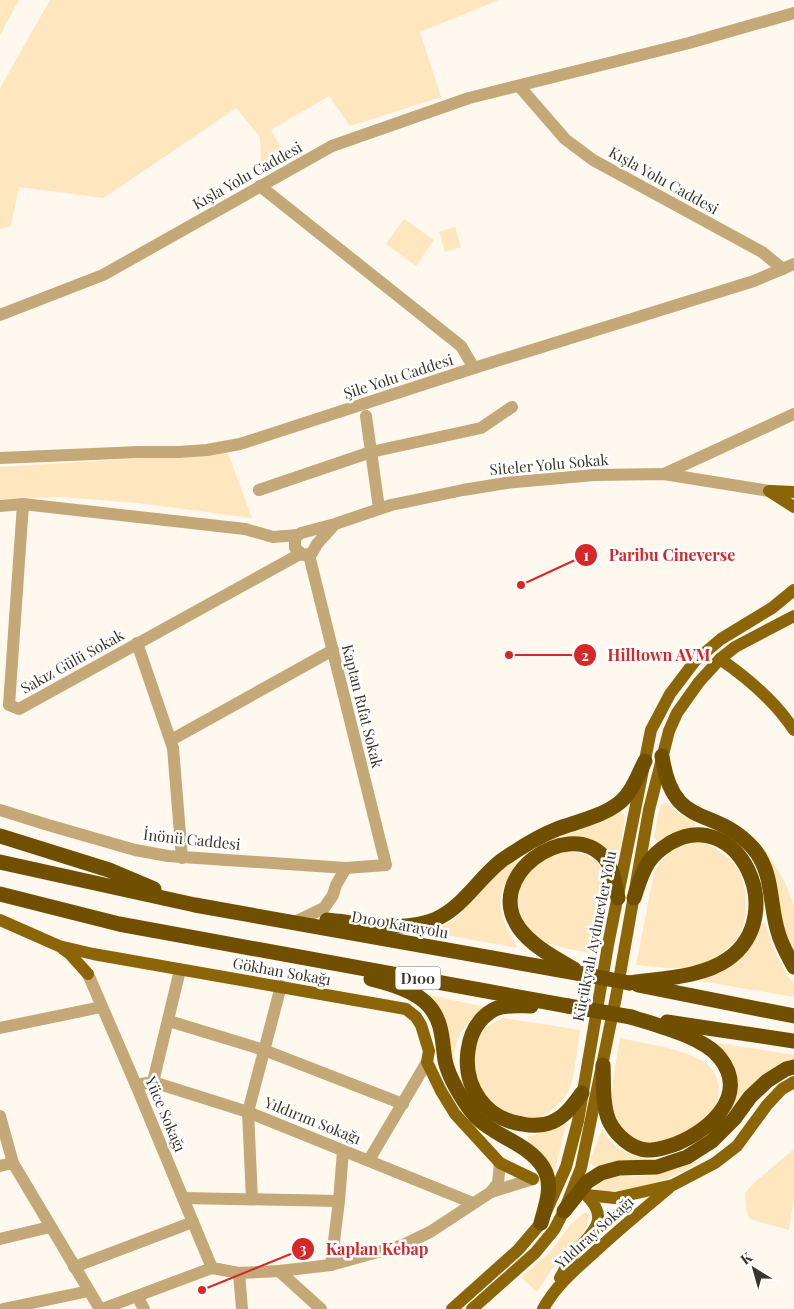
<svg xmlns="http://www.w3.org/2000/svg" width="794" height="1309" viewBox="0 0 794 1309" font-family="'Playfair Display',serif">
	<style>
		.green { fill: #fee6bf }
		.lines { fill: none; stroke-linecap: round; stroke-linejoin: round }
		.minor { stroke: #c4a878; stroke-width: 12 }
		.major { stroke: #8d6509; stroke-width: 12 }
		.highway { stroke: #714f00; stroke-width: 15 }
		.highway-bridge { stroke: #714f00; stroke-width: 15 }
		.labels { text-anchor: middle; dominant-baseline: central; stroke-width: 5; stroke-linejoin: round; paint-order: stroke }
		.shield { fill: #fff; stroke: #75726b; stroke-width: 1 }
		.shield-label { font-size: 14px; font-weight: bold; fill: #3a352c }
		.street-label { font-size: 15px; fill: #3a352c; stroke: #fff }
		.leader { fill: none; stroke: #d62828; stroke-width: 2 }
		.callout-dot { fill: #d62828; stroke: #fff; stroke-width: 2 }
		.mark-label { font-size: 15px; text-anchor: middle; font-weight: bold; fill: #fff }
		.callout-label { font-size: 16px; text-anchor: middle; font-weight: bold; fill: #d62828; stroke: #fff; stroke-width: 5; stroke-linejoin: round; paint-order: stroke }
	</style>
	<rect width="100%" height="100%" fill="#fef8ef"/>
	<g class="green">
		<path d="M 0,0 L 19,0 L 0,35 Z"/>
		<path d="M 50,0 L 499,0 L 420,32 L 441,97 L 350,126 L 329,96 L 271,130 L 288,160 L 259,177 L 258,171 L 261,163 L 260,137 L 236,108 L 104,198 L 19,187 L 11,226 L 0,229 L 0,88 Z"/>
		<path d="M 404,219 L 434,240 L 416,266 L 386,244 Z"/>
		<path d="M 455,227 L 461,247 L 445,252 L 439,232 Z"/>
		<path d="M 228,453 L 252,518 L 138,503 L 61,497 L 0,499 L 0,467 Z"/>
		<path d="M 665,802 L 679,814 L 695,822 L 694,830 L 676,833 L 659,842 L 654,837 L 660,806 Z"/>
		<path d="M 620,810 L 625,817 L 617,865 L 565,837 L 556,839 L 608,819 Z"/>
		<path d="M 701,841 C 713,847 727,854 735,865 C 748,885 751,917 737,938 C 730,948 715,958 704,963 C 682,972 659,967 636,965 L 654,873 C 666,852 677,845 701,841 Z"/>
		<path d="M 763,846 L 784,880 L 794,906 L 794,956 L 786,938 L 780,912 L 776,882 Z"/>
		<path d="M 566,852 C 626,850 602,919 595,954 C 582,951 553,947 543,941 C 507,918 511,873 551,856 C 555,854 561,853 566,852 Z"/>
		<path d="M 515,860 L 520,861 C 492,896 496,912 518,948 L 430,932 C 439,927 451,923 458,916 C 476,897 492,875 515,860 Z"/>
		<path d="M 765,923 C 772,945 779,966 794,984 L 794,997 L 700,981 C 732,967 746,957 759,924 Z"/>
		<path d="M 424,994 L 485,1007 C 472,1018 459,1030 455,1048 C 453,1055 455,1067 456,1075 Z"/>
		<path d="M 503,1018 L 580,1030 C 578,1043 574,1080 569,1090 C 562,1102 543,1122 528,1121 C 522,1120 516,1117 510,1114 C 470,1094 454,1037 503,1018 Z"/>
		<path d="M 620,1038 C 646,1044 682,1048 704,1062 C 728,1078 721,1115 697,1128 C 690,1133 680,1135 672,1138 C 667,1140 661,1143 655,1145 C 639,1148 621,1135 615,1121 C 607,1103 617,1058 620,1038 Z"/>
		<path d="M 707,1041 L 794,1055 L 794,1061 L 734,1113 L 728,1111 L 733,1094 Z"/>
		<path d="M 567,1121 L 554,1174 C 545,1162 531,1150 527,1136 L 542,1133 Z"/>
		<path d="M 602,1129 C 617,1153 628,1154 654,1162 L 599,1169 L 589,1163 Z"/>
		<path d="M 794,1149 L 794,1198 L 789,1230 L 750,1219 L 747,1214 L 745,1193 L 756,1181 Z"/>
		<path d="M 703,1159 C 671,1183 632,1192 592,1192 L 601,1182 L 608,1178 L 622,1175 L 634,1177 L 656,1174 Z"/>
		<path d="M 584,1213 L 589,1214 L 590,1216 L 583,1234 L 551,1270 L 537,1292 L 521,1277 L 550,1252 L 571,1224 Z"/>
	</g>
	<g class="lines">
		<g class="minor">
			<path d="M 519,86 L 565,139 L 593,160 L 762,252 L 783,269"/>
			<path d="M 260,186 L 461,346 L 474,368"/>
			<path d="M 0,315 L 103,275 L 332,146 L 469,98 L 689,43 L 794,13"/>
			<path d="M 366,416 L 379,508"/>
			<path d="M 0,458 L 139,452 L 179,452 L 207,450 L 240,444 L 474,368 L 754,281 L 794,264"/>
			<path d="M 664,474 L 794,414"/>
			<path d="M 259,490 L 371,452 L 481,428 L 512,407"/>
			<path d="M 23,504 L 9,705 L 19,709 L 300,554"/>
			<path d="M 0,506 L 23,504 L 245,529 L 273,537 L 298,535"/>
			<path d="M 335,524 L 317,544 L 312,553 L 303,555 L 295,548 L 295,538 L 301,533 L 335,524 L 391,505 L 463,490 L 506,483 L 594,475 L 664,474 L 769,491"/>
			<path d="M 137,643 L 173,748 L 182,858"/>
			<path d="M 171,740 L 333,650"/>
			<path d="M 0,810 L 48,825 L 135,850 L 168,856 L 346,868 L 386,865 L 309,555"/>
			<path d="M 293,923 L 324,908 L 333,895 L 336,885 L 346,868"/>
			<path d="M 88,974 L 136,1085 L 212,1268"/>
			<path d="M 169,1021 L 264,1050 L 403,1104"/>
			<path d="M 0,1028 L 101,1007"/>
			<path d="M 153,1082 L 180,970"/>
			<path d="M 136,1085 L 153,1082 L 248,1112 L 473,1203"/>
			<path d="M 0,1116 L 13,1163 L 100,1309"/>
			<path d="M 369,1160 L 427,1062"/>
			<path d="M 0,1166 L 13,1163"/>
			<path d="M 491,1192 L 498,1183 L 500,1163"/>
			<path d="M 183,1198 L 339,1201"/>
			<path d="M 252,1199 L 248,1112 L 281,986"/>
			<path d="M 0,1239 L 50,1227"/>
			<path d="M 331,1265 L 339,1201 L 343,1151"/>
			<path d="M 74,1267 L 193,1222"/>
			<path d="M 279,1271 L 331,1265 L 403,1245 L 430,1232 L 491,1192 L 533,1179"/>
			<path d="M 239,1273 L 242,1309"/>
			<path d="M 137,1296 L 144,1309"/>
			<path d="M 3,1309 L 89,1291"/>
			<path d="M 102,1309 L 212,1268 L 239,1273 L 279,1271 L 321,1309"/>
		</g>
		<g class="major">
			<path d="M 769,491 L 794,507"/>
			<path d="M 771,491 L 794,492"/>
			<path d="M 720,659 C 749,679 775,701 794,730"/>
			<path d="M 0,920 L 59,946 L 93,954 L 406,1009 L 416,1017 L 421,1025 L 429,1051 L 427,1062 L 441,1091 L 455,1114 L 500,1163 L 533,1179"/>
			<path d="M 63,949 L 69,953 L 88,974"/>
			<path d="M 586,1195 L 615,1198 L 673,1185 L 715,1163 L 737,1146 L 767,1105 L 782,1089 L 794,1082"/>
			<path d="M 560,1278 C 565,1270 569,1261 574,1254 C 591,1233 612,1220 586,1195"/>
			<path d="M 452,1309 L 518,1250 L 541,1223 L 566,1167 L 578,1121 L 608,945 L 651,730 L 670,694 L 695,661 L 721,639 L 772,608 L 794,590"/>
			<path d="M 472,1309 L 535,1253 L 554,1230 L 564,1211 L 581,1168 L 616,997 L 649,810 L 669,731 L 677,713 L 699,682 L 720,659 L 735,647 L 794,616"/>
			<path d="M 543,1309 C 557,1284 577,1268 598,1249 C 621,1228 645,1208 669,1188"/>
		</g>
		<g class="highway">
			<path d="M 662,756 C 673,832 714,804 753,848 C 774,872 769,904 778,932 C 781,944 788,956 794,967"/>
			<path d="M 0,836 L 109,870 L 154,889"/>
			<path d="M 0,862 L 195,905 L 582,974"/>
			<path d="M 0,894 L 119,924 L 568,1006"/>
			<path d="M 327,920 C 360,923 405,933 436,919 C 463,907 478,879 501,861 C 518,849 537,837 557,829 C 576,822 603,816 619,803 C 632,793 638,775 645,761"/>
			<path d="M 574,969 C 555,958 532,946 519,928 C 483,876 566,819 602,855 C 613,866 615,884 618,898"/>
			<path d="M 371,979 C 391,984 416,991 429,1006 C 443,1022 442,1041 445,1060 C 448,1077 465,1105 476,1117 C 495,1137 528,1143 543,1167 C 554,1185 546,1204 541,1223"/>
			<path d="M 629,983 C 661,978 701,978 728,959 C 791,914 737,804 670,843 C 662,848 653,855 648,863 C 641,874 638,886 634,898"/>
			<path d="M 638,985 L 794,1016"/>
			<path d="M 531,1006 C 519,1006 503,1004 493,1010 C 478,1019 470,1034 468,1051 C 463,1087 486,1119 522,1124 C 532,1126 543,1126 552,1122 C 565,1117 574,1104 582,1093"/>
			<path d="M 667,1022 L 794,1041"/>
			<path d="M 603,1065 C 604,1083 602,1104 609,1121 C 616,1135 631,1149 647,1150 C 656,1151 667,1147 676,1144 C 709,1130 750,1096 720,1058 C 704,1037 656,1025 631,1017"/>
			<path d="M 564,1211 L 587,1182 L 601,1173 L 619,1168 L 657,1167 L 687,1157 L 712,1141 L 734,1119 L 750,1097 L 767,1081 L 786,1069 L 794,1067"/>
		</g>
		<g class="highway-bridge">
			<path d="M 582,974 L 629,983"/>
			<path d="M 568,1006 L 631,1017"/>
		</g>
	</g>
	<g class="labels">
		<rect class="shield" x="395.5" y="966.5" width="45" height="23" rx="4"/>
		<g class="shield-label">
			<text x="418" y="978">D100</text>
		</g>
		<g class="street-label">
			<text transform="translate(247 175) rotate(-29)">Kışla Yolu Caddesi</text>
			<text transform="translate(664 180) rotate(29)">Kışla Yolu Caddesi</text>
			<text transform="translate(398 376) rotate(-18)">Şile Yolu Caddesi</text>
			<text transform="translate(549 464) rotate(-5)">Siteler Yolu Sokak</text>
			<text transform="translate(72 661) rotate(-29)">Sakız Gülü Sokak</text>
			<text transform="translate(363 706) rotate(76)">Kaptan Rıfat Sokak</text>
			<text transform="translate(192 839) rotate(6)">İnönü Caddesi</text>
			<text transform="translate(400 924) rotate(10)">D100 Karayolu</text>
			<text transform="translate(594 936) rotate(-79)">Küçükyalı Aydınevler Yolu</text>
			<text transform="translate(282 971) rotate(10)">Gökhan Sokağı</text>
			<text transform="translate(166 1114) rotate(67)">Yüce Sokağı</text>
			<text transform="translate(313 1120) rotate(22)">Yıldırım Sokağı</text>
			<text transform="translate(594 1232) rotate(-42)">Yıldıray Sokağı</text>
		</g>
	</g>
	<path class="leader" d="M521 585L586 555M509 655L585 655M202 1290L303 1249"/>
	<g class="callout-dot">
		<circle cx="521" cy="585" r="5"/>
		<circle cx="509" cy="655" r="5"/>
		<circle cx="202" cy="1290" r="5"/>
		<circle cx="586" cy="555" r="12"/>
		<circle cx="585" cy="655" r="12"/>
		<circle cx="303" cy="1249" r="12"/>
	</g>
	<g class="mark-label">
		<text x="586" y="561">1</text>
		<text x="585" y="661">2</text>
		<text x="303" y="1254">3</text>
	</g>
	<g class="callout-label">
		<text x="672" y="561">Paribu Cineverse</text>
		<text x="659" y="661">Hilltown AVM</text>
		<text x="377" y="1255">Kaplan Kebap</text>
	</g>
	<g transform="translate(754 1269) rotate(323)" stroke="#ffffff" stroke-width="4" paint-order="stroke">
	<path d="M0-4L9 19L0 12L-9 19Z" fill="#3a352c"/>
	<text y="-8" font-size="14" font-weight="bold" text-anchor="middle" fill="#3a352c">K</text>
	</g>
</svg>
